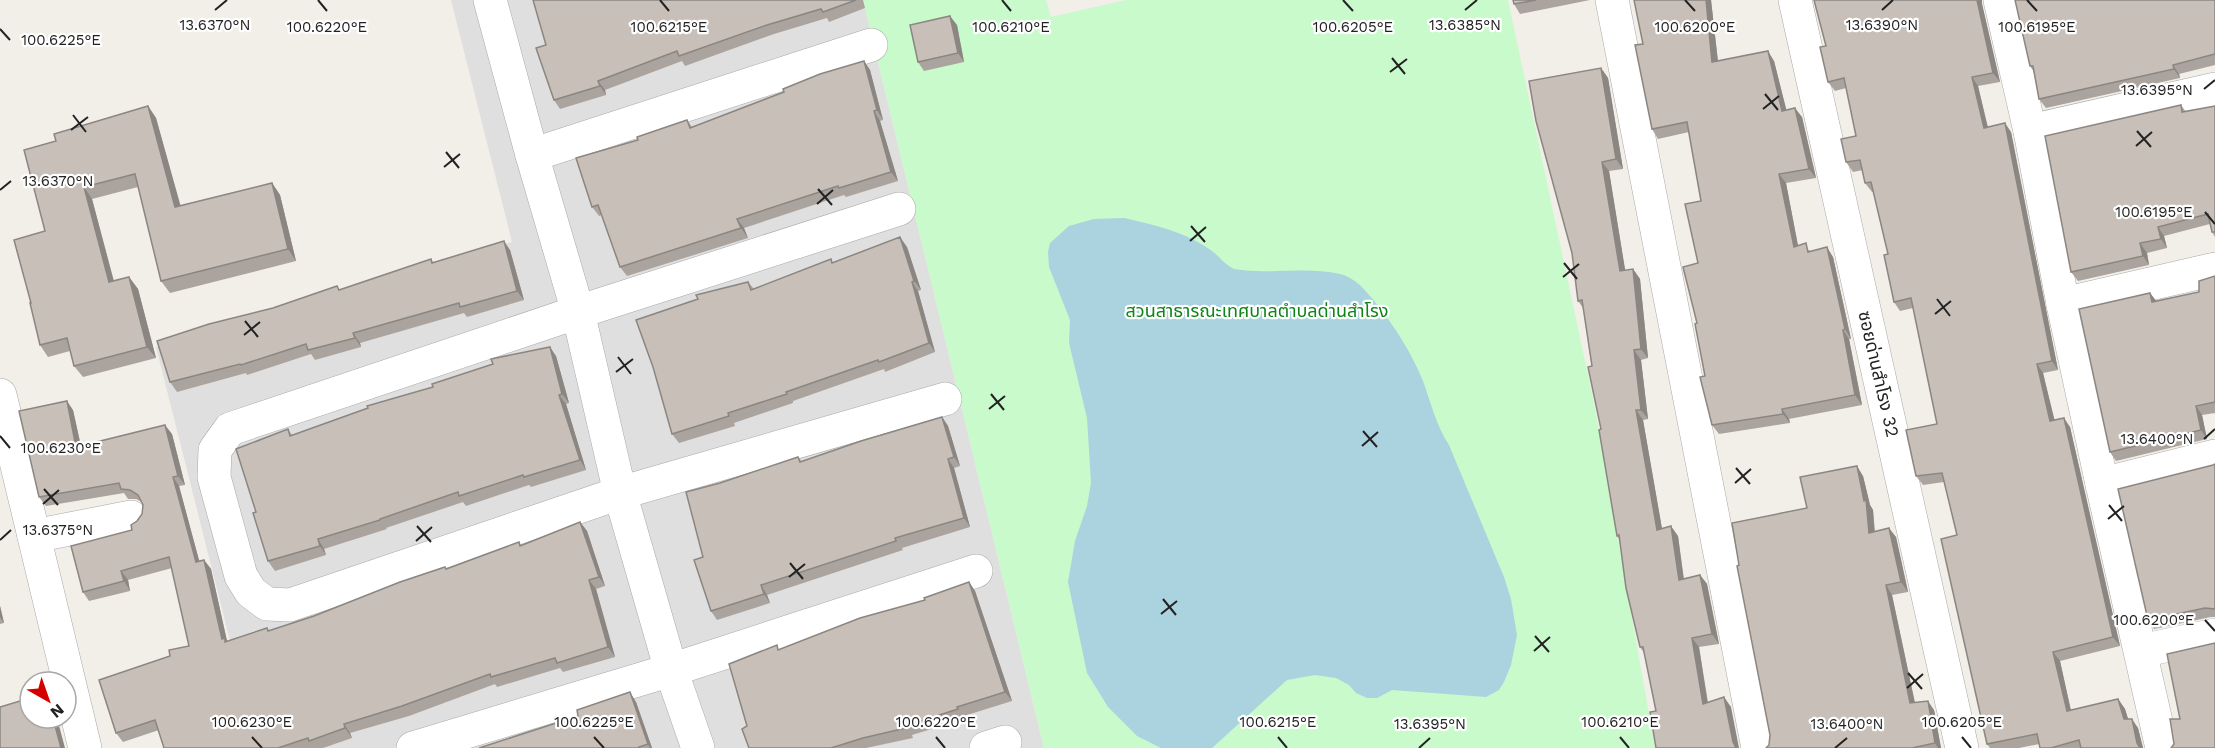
<svg xmlns="http://www.w3.org/2000/svg" width="2215" height="748" viewBox="0 0 2215 748" font-family="'Work Sans','Noto Sans Thai',sans-serif">
	<style>
		.residential { fill: #e0dfdf }
		.park { fill: #c8facc }
		.water { fill: #aad3df }
		.lines { fill: none; stroke-linecap: round; stroke-linejoin: round }
		.street-casing { stroke: #a9a9a9; stroke-width: 34 }
		.street { stroke: #fff; stroke-width: 33 }
		.wall { fill: #aba49e }
		.shaded-wall { fill: #8b8681 }
		.building { fill: #c7bfb8; stroke: #8b8681; stroke-width: 1.5 }
		.ticks { fill: none; stroke: #222; stroke-width: 2 }
		.labels { text-anchor: middle; dominant-baseline: central; stroke-width: 4.5; stroke-linejoin: round; paint-order: stroke }
		.park-label { font-size: 18px; fill: #0c8416; stroke: #fff }
		.street-label { font-size: 18px; fill: #222; stroke: #fff }
		.ticks-label { font-size: 15px; text-anchor: middle; fill: #222; stroke: #fff; stroke-width: 4.5; stroke-linejoin: round; paint-order: stroke }
	</style>
	<rect width="100%" height="100%" fill="#f2efe9"/>
	<path class="residential" d="M 451,0 L 863,0 L 1044,748 L 257,748 L 156,347 L 512,242 Z"/>
	<path class="park" d="M 863,0 L 1046,0 L 1051,17 L 1126,0 L 1508,0 L 1595,408 L 1655,748 L 1044,748 Z"/>
	<path class="water" d="M 1124,218 C 1155,225 1186,232 1212,251 C 1220,257 1224,264 1234,269 C 1268,275 1305,266 1340,274 C 1356,278 1365,290 1375,302 C 1395,327 1411,352 1423,381 C 1431,403 1436,425 1449,445 L 1504,577 L 1511,599 L 1517,635 L 1511,665 L 1504,682 L 1499,690 L 1486,697 L 1392,690 L 1377,698 L 1367,698 L 1356,693 L 1349,685 L 1336,678 L 1315,675 L 1287,680 L 1212,748 L 1161,748 L 1137,736 L 1108,707 L 1087,673 L 1068,582 L 1075,541 L 1087,506 L 1091,483 L 1089,450 L 1087,418 L 1069,343 L 1070,320 L 1049,267 L 1048,252 L 1050,243 L 1069,226 L 1094,219 Z"/>
	<g class="lines">
		<defs>
			<g id="street">
				<path d="M 490,0 L 532,155 L 578,312 L 620,493 L 671,670 L 698,748"/>
				<path d="M 1612,0 L 1758,748"/>
				<path d="M 1795,0 L 1962,748"/>
				<path d="M 2000,0 L 2030,131 L 2063,304 L 2102,484 L 2162,748"/>
				<path d="M 2030,131 L 2215,89"/>
				<path d="M 532,155 L 871,45"/>
				<path d="M 899,209 L 578,312 L 230,429 L 215,450 L 214,477 L 241,576 L 251,592 L 267,604 L 290,605 L 620,493 L 945,399"/>
				<path d="M 2063,304 L 2215,269"/>
				<path d="M 0,395 L 85,748"/>
				<path d="M 2102,484 L 2215,456"/>
				<path d="M 34,536 L 131,517"/>
				<path d="M 2141,651 L 2215,635"/>
				<path d="M 413,748 L 671,670 L 976,571"/>
				<path d="M 986,748 L 1005,742"/>
			</g>
		</defs>
		<use href="#street" class="street-casing"/>
		<use href="#street" class="street"/>
	</g>
	<g class="wall">
		<path d="M 533,0 L 863,0 L 865,8 L 829,22 L 827,18 L 774,34 L 685,66 L 682,61 L 605,90 L 606,95 L 560,109 L 554,100 L 546,45 Z"/>
		<path d="M 1513,0 L 1590,0 L 1520,14 L 1514,4 Z"/>
		<path d="M 1711,0 L 1718,61 L 1774,61 L 1786,110 L 1802,117 L 1816,178 L 1786,183 L 1798,246 L 1811,251 L 1833,257 L 1851,339 L 1849,339 L 1862,405 L 1789,419 L 1790,423 L 1719,434 L 1712,425 L 1697,323 L 1698,263 L 1701,201 L 1689,132 L 1658,139 L 1652,129 L 1643,44 Z"/>
		<path d="M 1814,0 L 1982,0 L 1982,4 L 2000,82 L 1978,86 L 1988,127 L 2011,132 L 2058,370 L 2043,373 L 2054,420 L 2070,427 L 2120,646 L 2060,661 L 2071,710 L 2118,699 L 2125,709 L 2128,719 L 2138,728 L 2143,748 L 2040,748 L 2039,744 L 2019,748 L 1990,748 L 1987,744 L 1957,535 L 1944,482 L 1923,485 L 1916,476 L 1937,424 L 1913,308 L 1900,311 L 1894,302 L 1888,254 L 1873,192 L 1872,192 L 1865,183 L 1863,170 L 1853,172 L 1846,162 L 1856,136 L 1846,88 L 1835,91 L 1828,82 L 1826,46 Z"/>
		<path d="M 2215,0 L 2215,65 L 2179,74 L 2180,78 L 2046,108 L 2039,99 L 2034,72 L 2030,66 Z"/>
		<path d="M 957,25 L 964,62 L 924,71 L 918,62 Z"/>
		<path d="M 864,61 L 870,70 L 883,120 L 880,121 L 898,181 L 846,197 L 844,195 L 744,228 L 748,238 L 627,276 L 620,267 L 602,215 L 599,216 L 592,207 L 638,140 L 687,120 L 692,127 L 784,92 Z"/>
		<path d="M 1601,68 L 1608,78 L 1623,169 L 1609,171 L 1625,271 L 1633,269 L 1640,279 L 1648,358 L 1641,360 L 1648,419 L 1643,420 L 1662,529 L 1678,536 L 1684,579 L 1700,575 L 1707,584 L 1719,644 L 1699,647 L 1708,702 L 1731,707 L 1656,711 L 1645,654 L 1640,647 L 1619,539 L 1617,536 L 1583,308 L 1578,301 Z"/>
		<path d="M 2181,105 L 2186,112 L 2215,106 L 2215,237 L 2212,232 L 2210,224 L 2164,236 L 2167,248 L 2147,253 L 2149,265 L 2078,281 L 2071,272 Z"/>
		<path d="M 148,106 L 156,118 L 180,206 L 272,183 L 280,195 L 296,261 L 170,293 L 161,281 L 138,187 L 92,199 L 114,281 L 129,277 L 138,289 L 156,358 L 83,377 L 74,366 L 70,351 L 48,357 L 40,345 L 31,303 L 45,231 L 56,141 Z"/>
		<path d="M 907,247 L 921,290 L 918,291 L 935,352 L 885,372 L 884,369 L 793,401 L 793,403 L 734,423 L 735,426 L 679,443 L 672,434 L 748,282 L 754,289 L 833,262 Z"/>
		<path d="M 510,250 L 524,300 L 467,317 L 464,313 L 360,343 L 361,347 L 315,360 L 311,354 L 247,375 L 246,373 L 177,392 L 170,382 L 273,308 L 340,290 L 431,259 L 433,262 Z"/>
		<path d="M 2215,276 L 2215,413 L 2202,415 L 2207,439 L 2116,461 L 2110,452 L 2150,293 L 2156,301 L 2199,292 Z"/>
		<path d="M 556,356 L 569,403 L 566,404 L 586,470 L 531,487 L 529,485 L 466,506 L 463,502 L 386,528 L 387,529 L 324,549 L 326,555 L 275,571 L 268,561 L 256,512 L 288,429 L 292,435 L 433,387 Z"/>
		<path d="M 73,410 L 81,446 L 172,434 L 185,485 L 179,486 L 199,561 L 204,560 L 211,569 L 227,641 L 267,628 L 269,631 L 314,616 L 519,542 L 521,545 L 580,522 L 587,531 L 605,586 L 596,589 L 615,657 L 563,672 L 560,668 L 497,687 L 495,684 L 409,716 L 350,733 L 352,738 L 323,748 L 164,748 L 159,730 L 123,742 L 116,733 L 170,656 L 189,646 L 172,568 L 128,580 L 130,591 L 89,601 L 83,592 L 132,530 L 142,514 L 143,505 L 142,502 L 136,499 L 128,499 L 124,493 L 46,506 L 39,497 Z"/>
		<path d="M 942,417 L 948,426 L 960,466 L 954,468 L 970,527 L 902,548 L 903,550 L 767,595 L 770,603 L 717,620 L 711,611 L 720,483 L 798,457 L 802,462 Z"/>
		<path d="M 2215,464 L 2215,617 L 2211,617 L 2154,629 L 2148,620 L 2213,465 Z"/>
		<path d="M 1863,476 L 1870,505 L 1873,510 L 1875,531 L 1896,537 L 1908,592 L 1892,595 L 1915,703 L 1934,710 L 1941,748 L 1766,748 L 1769,745 L 1770,735 L 1739,565 L 1807,508 Z"/>
		<path d="M 969,582 L 975,591 L 1012,701 L 964,716 L 964,719 L 912,735 L 913,738 L 866,748 L 749,748 L 747,726 L 780,649 L 925,600 Z"/>
		<path d="M 0,606 L 4,623 L 0,624 Z"/>
		<path d="M 636,702 L 652,748 L 479,748 Z"/>
	</g>
	<g class="shaded-wall">
		<path d="M 1706,0 L 1711,0 L 1719,71 L 1712,62 Z"/>
		<path d="M 1977,0 L 1982,0 L 1982,4 L 2000,82 L 1993,73 Z"/>
		<path d="M 950,16 L 957,25 L 964,62 L 958,53 Z"/>
		<path d="M 1768,51 L 1774,61 L 1789,120 L 1782,111 Z"/>
		<path d="M 864,61 L 870,70 L 883,120 L 877,110 Z"/>
		<path d="M 2173,65 L 2179,74 L 2180,78 L 2174,69 Z"/>
		<path d="M 1601,68 L 1608,78 L 1623,169 L 1616,159 Z"/>
		<path d="M 1972,77 L 1978,86 L 1990,138 L 1984,128 Z"/>
		<path d="M 598,81 L 605,90 L 606,95 L 600,86 Z"/>
		<path d="M 148,106 L 156,118 L 184,218 L 175,207 Z"/>
		<path d="M 1795,108 L 1802,117 L 1816,178 L 1809,169 Z"/>
		<path d="M 874,111 L 880,121 L 898,181 L 891,172 Z"/>
		<path d="M 2005,123 L 2011,132 L 2058,370 L 2052,361 Z"/>
		<path d="M 1602,162 L 1609,171 L 1627,281 L 1620,271 Z"/>
		<path d="M 1779,174 L 1786,183 L 1800,256 L 1794,247 Z"/>
		<path d="M 272,183 L 280,195 L 296,261 L 288,249 Z"/>
		<path d="M 84,187 L 92,199 L 117,294 L 109,282 Z"/>
		<path d="M 737,219 L 744,228 L 748,238 L 741,228 Z"/>
		<path d="M 2158,227 L 2164,236 L 2167,248 L 2161,239 Z"/>
		<path d="M 900,237 L 907,247 L 921,290 L 914,281 Z"/>
		<path d="M 504,241 L 510,250 L 524,300 L 517,291 Z"/>
		<path d="M 2140,243 L 2147,253 L 2149,265 L 2143,256 Z"/>
		<path d="M 1827,247 L 1833,257 L 1851,339 L 1845,329 Z"/>
		<path d="M 1633,269 L 1640,279 L 1648,358 L 1641,349 Z"/>
		<path d="M 129,277 L 138,289 L 156,358 L 147,347 Z"/>
		<path d="M 912,282 L 918,291 L 935,352 L 929,343 Z"/>
		<path d="M 2150,293 L 2157,302 L 2152,302 Z"/>
		<path d="M 1843,330 L 1849,339 L 1862,405 L 1855,395 Z"/>
		<path d="M 353,333 L 360,343 L 361,347 L 355,338 Z"/>
		<path d="M 550,347 L 556,356 L 569,403 L 562,394 Z"/>
		<path d="M 1634,350 L 1641,360 L 1648,419 L 1641,410 Z"/>
		<path d="M 2037,364 L 2043,373 L 2057,430 L 2050,421 Z"/>
		<path d="M 559,395 L 566,404 L 586,470 L 580,460 Z"/>
		<path d="M 67,401 L 73,410 L 83,456 L 76,447 Z"/>
		<path d="M 2196,406 L 2202,415 L 2207,439 L 2201,430 Z"/>
		<path d="M 1782,409 L 1789,419 L 1790,423 L 1783,414 Z"/>
		<path d="M 1636,410 L 1643,420 L 1664,540 L 1657,530 Z"/>
		<path d="M 942,417 L 948,426 L 960,466 L 954,457 Z"/>
		<path d="M 2064,418 L 2070,427 L 2120,646 L 2113,637 Z"/>
		<path d="M 165,425 L 172,434 L 185,485 L 178,476 Z"/>
		<path d="M 948,459 L 954,468 L 970,527 L 964,518 Z"/>
		<path d="M 1857,466 L 1863,476 L 1870,505 L 1873,510 L 1875,542 L 1869,533 L 1864,501 Z"/>
		<path d="M 173,477 L 179,486 L 202,571 L 196,562 Z"/>
		<path d="M 580,522 L 587,531 L 605,586 L 599,577 Z"/>
		<path d="M 1671,526 L 1678,536 L 1685,590 L 1679,580 Z"/>
		<path d="M 1889,528 L 1896,537 L 1908,592 L 1901,582 Z"/>
		<path d="M 318,539 L 324,549 L 326,555 L 320,546 Z"/>
		<path d="M 204,560 L 211,569 L 227,641 L 231,647 L 222,639 Z"/>
		<path d="M 121,571 L 128,580 L 130,591 L 124,581 Z"/>
		<path d="M 1700,575 L 1707,584 L 1719,644 L 1712,634 Z"/>
		<path d="M 589,580 L 596,589 L 615,657 L 608,647 Z"/>
		<path d="M 969,582 L 975,591 L 1012,701 L 1005,692 Z"/>
		<path d="M 761,585 L 767,595 L 770,603 L 764,594 Z"/>
		<path d="M 1886,585 L 1892,595 L 1917,713 L 1910,703 Z"/>
		<path d="M 0,606 L 4,623 L 0,617 Z"/>
		<path d="M 1692,638 L 1699,647 L 1709,713 L 1703,704 Z"/>
		<path d="M 2053,652 L 2060,661 L 2073,721 L 2067,711 Z"/>
		<path d="M 630,692 L 636,702 L 652,748 L 650,748 L 648,744 Z"/>
		<path d="M 1724,697 L 1731,707 L 1739,748 L 1736,748 L 1733,742 Z"/>
		<path d="M 2118,699 L 2125,709 L 2131,728 L 2124,719 Z"/>
		<path d="M 1928,701 L 1934,710 L 1941,748 L 1938,748 L 1935,743 Z"/>
		<path d="M 53,718 L 57,718 L 65,748 L 61,748 Z"/>
		<path d="M 2132,719 L 2138,728 L 2143,748 L 2140,748 L 2137,743 Z"/>
		<path d="M 344,724 L 350,733 L 352,738 L 345,728 Z"/>
	</g>
	<g class="building">
		<path d="M 533,0 L 856,0 L 823,12 L 821,9 L 767,25 L 679,56 L 677,51 L 598,81 L 600,86 L 554,100 L 536,48 L 546,45 Z"/>
		<path d="M 1513,0 L 1536,0 L 1514,4 Z"/>
		<path d="M 1634,0 L 1706,0 L 1712,62 L 1768,51 L 1782,111 L 1795,108 L 1809,169 L 1779,174 L 1794,247 L 1806,243 L 1808,252 L 1827,247 L 1845,329 L 1843,330 L 1855,395 L 1782,409 L 1783,414 L 1712,425 L 1700,377 L 1705,376 L 1695,324 L 1697,323 L 1683,267 L 1698,263 L 1685,204 L 1701,201 L 1687,122 L 1652,129 L 1635,45 L 1643,44 Z"/>
		<path d="M 1814,0 L 1977,0 L 1993,73 L 1972,77 L 1984,128 L 2005,123 L 2052,361 L 2037,364 L 2050,421 L 2064,418 L 2113,637 L 2053,652 L 2067,711 L 2118,699 L 2124,719 L 2132,719 L 2137,743 L 2140,748 L 2081,748 L 2079,740 L 2051,748 L 2040,748 L 2037,734 L 1987,744 L 1941,539 L 1957,535 L 1942,473 L 1916,476 L 1906,430 L 1937,424 L 1911,298 L 1894,302 L 1884,255 L 1888,254 L 1871,182 L 1865,183 L 1860,160 L 1846,162 L 1841,139 L 1856,136 L 1844,78 L 1828,82 L 1820,47 L 1826,46 Z"/>
		<path d="M 2015,0 L 2215,0 L 2215,54 L 2173,65 L 2174,69 L 2039,99 L 2033,66 L 2030,66 Z"/>
		<path d="M 950,16 L 958,53 L 918,62 L 910,25 Z"/>
		<path d="M 864,61 L 877,110 L 874,111 L 891,172 L 839,188 L 838,186 L 737,219 L 741,228 L 620,267 L 598,205 L 592,207 L 576,158 L 638,140 L 637,137 L 687,120 L 690,128 L 784,92 L 783,89 L 820,74 Z"/>
		<path d="M 1601,68 L 1616,159 L 1602,162 L 1620,271 L 1633,269 L 1641,349 L 1634,350 L 1641,410 L 1636,410 L 1657,530 L 1671,526 L 1679,580 L 1700,575 L 1712,634 L 1692,638 L 1703,704 L 1724,697 L 1733,742 L 1736,748 L 1656,748 L 1650,712 L 1656,711 L 1643,647 L 1640,647 L 1626,588 L 1619,535 L 1617,536 L 1599,430 L 1601,429 L 1588,367 L 1592,366 L 1582,300 L 1578,301 L 1572,253 L 1536,121 L 1529,81 Z"/>
		<path d="M 2181,105 L 2182,112 L 2215,106 L 2215,232 L 2212,232 L 2208,214 L 2158,227 L 2161,239 L 2140,243 L 2143,256 L 2071,272 L 2045,136 Z"/>
		<path d="M 148,106 L 175,207 L 272,183 L 288,249 L 161,281 L 135,174 L 84,187 L 109,282 L 129,277 L 147,347 L 74,366 L 67,338 L 40,345 L 30,303 L 31,303 L 14,240 L 45,231 L 24,150 L 56,141 L 54,134 Z"/>
		<path d="M 900,237 L 914,281 L 912,282 L 929,343 L 879,362 L 878,360 L 786,392 L 787,394 L 728,413 L 729,416 L 672,434 L 653,367 L 636,320 L 698,299 L 696,295 L 748,282 L 751,290 L 831,259 L 832,263 Z"/>
		<path d="M 504,241 L 517,291 L 460,307 L 459,303 L 353,333 L 355,338 L 308,350 L 306,344 L 241,365 L 240,364 L 170,382 L 157,341 L 209,324 L 273,308 L 337,286 L 339,290 L 431,259 L 432,263 Z"/>
		<path d="M 2215,276 L 2215,402 L 2196,406 L 2201,430 L 2110,452 L 2079,309 L 2150,293 L 2152,302 L 2199,292 L 2199,281 Z"/>
		<path d="M 550,347 L 562,394 L 559,395 L 580,460 L 524,477 L 523,475 L 459,496 L 458,492 L 380,519 L 380,520 L 318,539 L 320,546 L 268,561 L 253,513 L 256,512 L 236,449 L 288,429 L 290,436 L 368,408 L 367,406 L 433,387 L 432,384 L 493,364 L 491,359 Z"/>
		<path d="M 67,401 L 76,447 L 165,425 L 178,476 L 173,477 L 196,562 L 204,560 L 222,639 L 225,638 L 225,642 L 267,628 L 268,631 L 314,616 L 400,582 L 445,567 L 446,569 L 519,542 L 520,546 L 580,522 L 599,577 L 589,580 L 608,647 L 557,663 L 555,658 L 491,677 L 490,674 L 402,706 L 344,724 L 345,728 L 309,741 L 308,738 L 278,748 L 164,748 L 155,720 L 116,733 L 99,680 L 170,656 L 169,650 L 189,646 L 169,557 L 121,571 L 124,581 L 83,592 L 71,546 L 132,530 L 131,525 L 137,521 L 142,514 L 143,505 L 138,495 L 130,490 L 121,489 L 119,483 L 39,497 L 19,411 Z"/>
		<path d="M 942,417 L 954,457 L 948,459 L 964,518 L 895,538 L 896,541 L 761,585 L 764,594 L 711,611 L 694,560 L 703,557 L 686,492 L 720,483 L 798,457 L 800,462 L 861,441 Z"/>
		<path d="M 2215,464 L 2215,609 L 2205,608 L 2148,620 L 2118,489 L 2213,465 Z"/>
		<path d="M 1857,466 L 1864,501 L 1866,500 L 1869,533 L 1889,528 L 1901,582 L 1886,585 L 1910,703 L 1928,701 L 1935,743 L 1912,748 L 1766,748 L 1769,745 L 1770,735 L 1737,566 L 1739,565 L 1732,523 L 1807,508 L 1800,477 Z"/>
		<path d="M 969,582 L 1005,692 L 957,707 L 958,709 L 905,726 L 906,728 L 863,738 L 831,748 L 749,748 L 742,729 L 747,726 L 729,664 L 777,645 L 778,650 L 860,618 L 925,600 L 924,598 Z"/>
		<path d="M 2215,643 L 2215,748 L 2171,748 L 2174,744 L 2170,719 L 2180,719 L 2167,654 Z"/>
		<path d="M 630,692 L 648,744 L 639,747 L 640,748 L 479,748 L 578,716 L 577,710 Z"/>
		<path d="M 30,698 L 30,718 L 53,718 L 61,748 L 0,748 L 0,707 Z"/>
	</g>
	<path class="ticks" d="M 318,0 L 327,11M 660,0 L 669,11M 1002,0 L 1011,11M 1343,0 L 1353,11M 1685,0 L 1695,11M 2027,0 L 2037,11M 215,10 L 227,0M 1465,10 L 1477,0M 1882,10 L 1893,0M 0,29 L 10,40M 1392,58 L 1405,74M 1390,72 L 1407,59M 2204,89 L 2215,80M 1765,94 L 1778,110M 1763,109 L 1779,96M 73,115 L 86,132M 71,130 L 88,117M 2137,131 L 2151,147M 2136,146 L 2152,132M 446,152 L 459,168M 444,167 L 460,154M 818,189 L 832,205M 0,190 L 11,181M 817,204 L 833,190M 2205,212 L 2215,224M 1191,226 L 1205,242M 1190,241 L 1206,227M 1564,263 L 1577,279M 1563,277 L 1579,264M 1937,299 L 1950,316M 1935,314 L 1951,301M 245,321 L 258,337M 244,335 L 260,322M 618,357 L 631,374M 616,372 L 633,359M 991,394 L 1004,410M 989,409 L 1005,396M 1363,431 L 1377,447M 0,436 L 10,448M 2204,439 L 2215,429M 1362,446 L 1378,432M 1736,468 L 1750,484M 1735,483 L 1751,469M 44,489 L 58,505M 43,504 L 59,490M 2109,505 L 2122,521M 2108,519 L 2124,506M 417,526 L 431,542M 0,540 L 11,530M 416,541 L 432,527M 790,563 L 803,579M 789,577 L 805,564M 1163,599 L 1176,615M 1161,614 L 1177,601M 2205,620 L 2215,631M 1535,636 L 1549,652M 1534,651 L 1550,637M 1908,673 L 1922,689M 1907,688 L 1923,674M 252,737 L 262,748M 594,737 L 604,748M 936,737 L 945,748M 1278,737 L 1287,748M 1620,737 L 1629,748M 1962,737 L 1971,748M 1419,748 L 1430,738M 1835,748 L 1847,738"/>
	<g class="labels">
		<g class="park-label">
			<text x="1257" y="310">สวนสาธารณะเทศบาลตำบลด่านสำโรง</text>
		</g>
		<g class="street-label">
			<text transform="translate(1879 374) rotate(77)">ซอยด่านสำโรง 32</text>
		</g>
	</g>
	<g class="ticks-label">
		<text x="1882" y="30">13.6390°N</text>
		<text x="215" y="30">13.6370°N</text>
		<text x="1465" y="30">13.6385°N</text>
		<text x="2037" y="32">100.6195°E</text>
		<text x="327" y="32">100.6220°E</text>
		<text x="669" y="32">100.6215°E</text>
		<text x="1353" y="32">100.6205°E</text>
		<text x="1011" y="32">100.6210°E</text>
		<text x="1695" y="32">100.6200°E</text>
		<text x="61" y="45">100.6225°E</text>
		<text x="2157" y="95">13.6395°N</text>
		<text x="58" y="186">13.6370°N</text>
		<text x="2154" y="217">100.6195°E</text>
		<text x="2157" y="444">13.6400°N</text>
		<text x="61" y="453">100.6230°E</text>
		<text x="58" y="535">13.6375°N</text>
		<text x="2154" y="625">100.6200°E</text>
		<text x="252" y="727">100.6230°E</text>
		<text x="594" y="727">100.6225°E</text>
		<text x="936" y="727">100.6220°E</text>
		<text x="1278" y="727">100.6215°E</text>
		<text x="1620" y="727">100.6210°E</text>
		<text x="1962" y="727">100.6205°E</text>
		<text x="1430" y="729">13.6395°N</text>
		<text x="1847" y="729">13.6400°N</text>
	</g>
	<g transform="translate(48 700) rotate(140)"><circle r="28" fill="#ffffff" stroke="#a7a7a7" stroke-width="1.5"/>
	<path d="M0-4.5L10 22L0 15L-10 22Z" fill="#d40000"/>
	<text y="-9" font-size="16" font-weight="bold" text-anchor="middle" fill="#222222">N</text>
	</g>
</svg>
